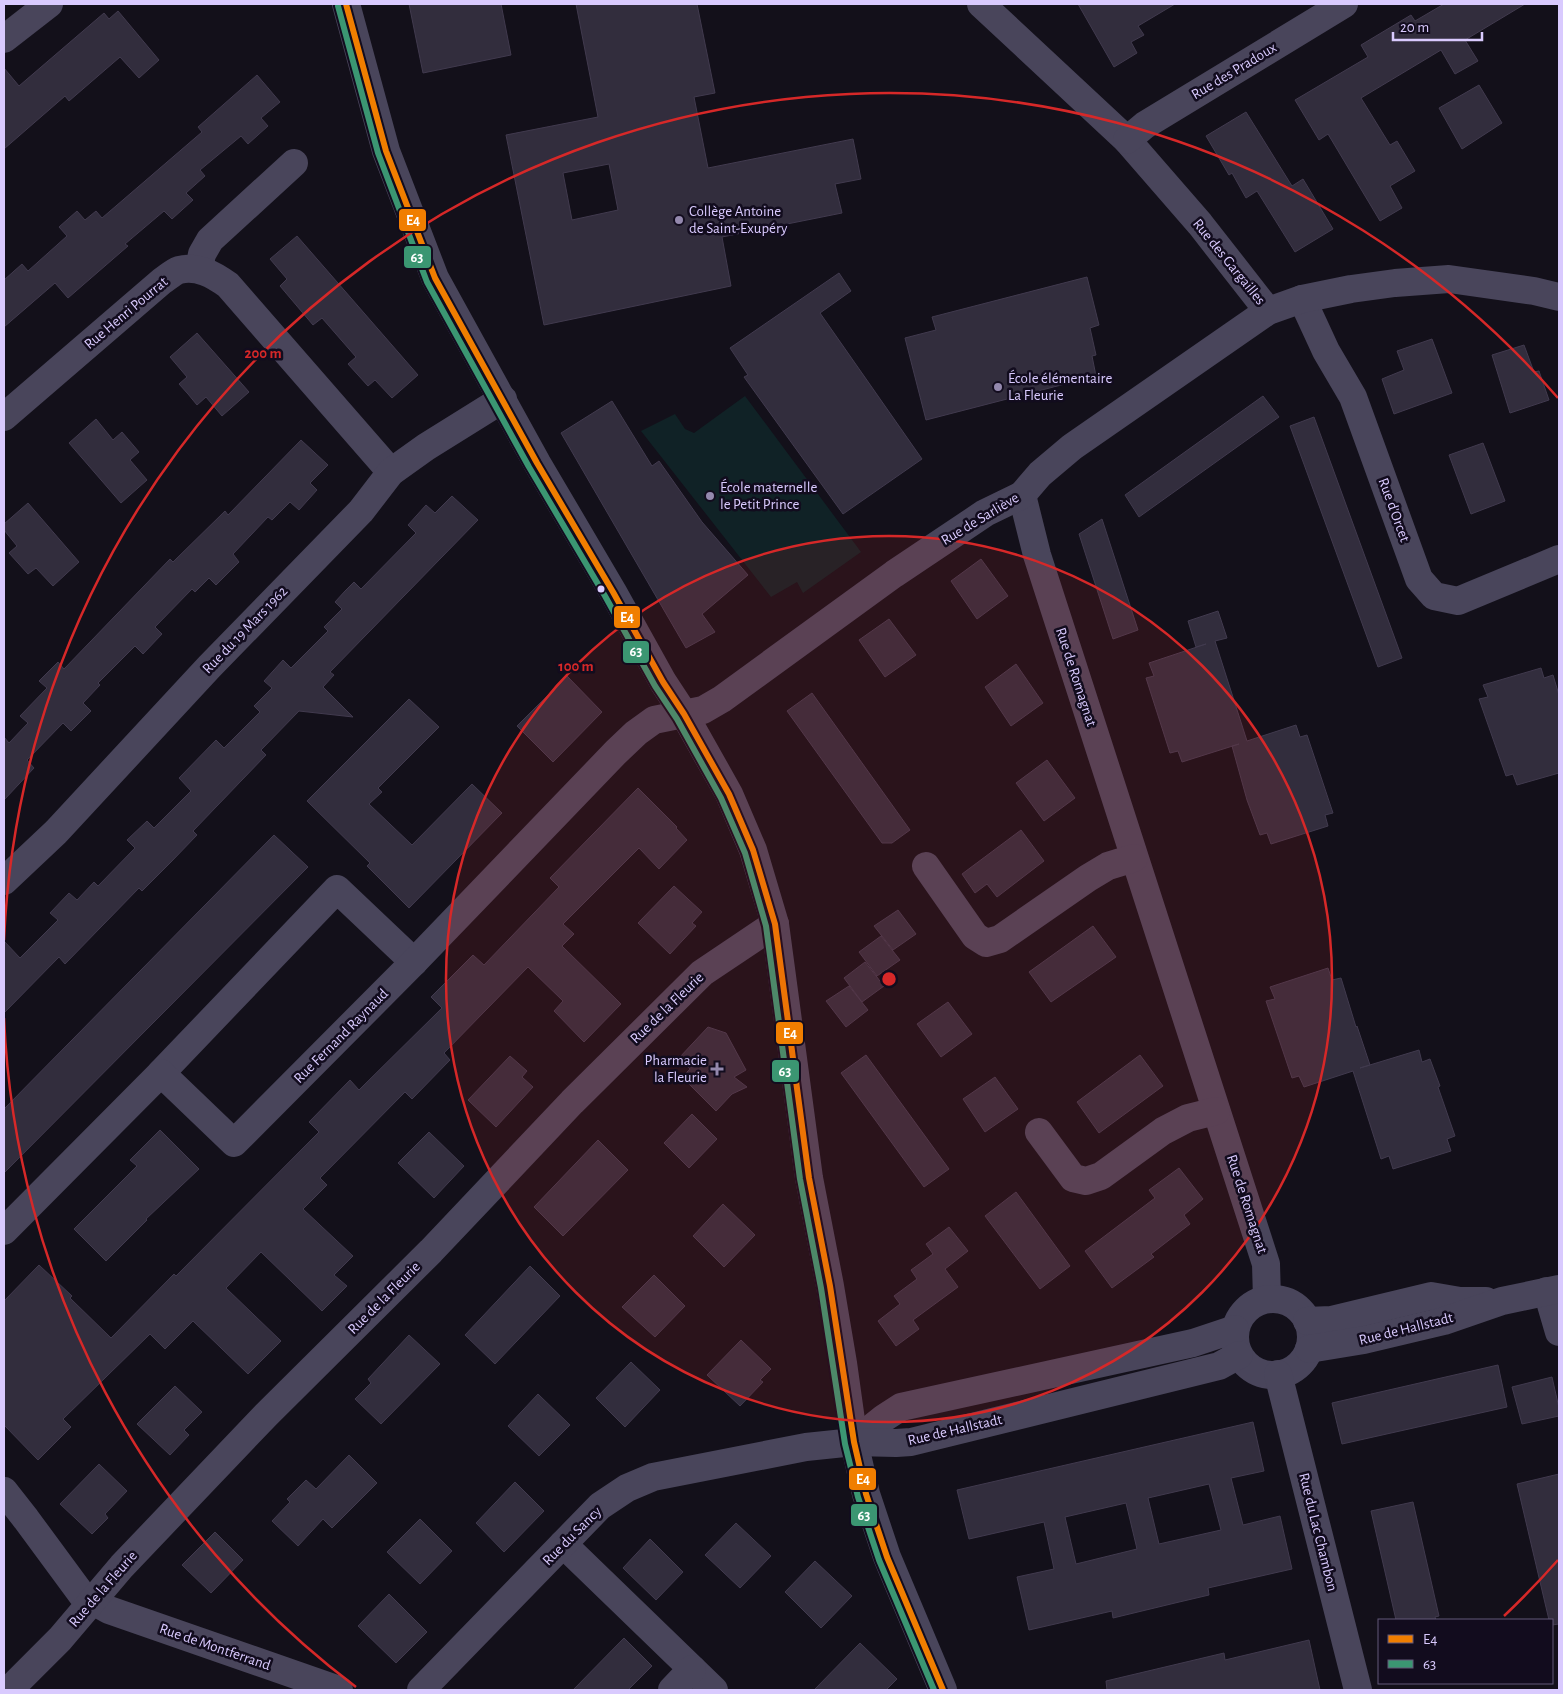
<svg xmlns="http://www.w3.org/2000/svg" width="1563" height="1694" viewBox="0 0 1563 1694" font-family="'Alegreya Sans',sans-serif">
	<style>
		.green { fill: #102226 }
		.building { fill: #322d3d; stroke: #413a4e; fill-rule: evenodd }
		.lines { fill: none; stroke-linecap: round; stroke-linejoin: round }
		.minor { stroke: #49455b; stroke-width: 28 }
		.bus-1-casing { stroke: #120c1e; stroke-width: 10 }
		.bus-2-casing { stroke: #120c1e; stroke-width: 10 }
		.bus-1 { stroke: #f07e00; stroke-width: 6 }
		.bus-2 { stroke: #3b9672; stroke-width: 6 }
		.ring { fill: none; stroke: #d62828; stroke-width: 2.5 }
		.poi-dot { fill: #9489ae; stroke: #120c1e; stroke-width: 2 }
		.bus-dot { fill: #d9cafe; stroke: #120c1e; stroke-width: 2 }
		.labels { text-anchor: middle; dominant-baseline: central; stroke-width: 5; stroke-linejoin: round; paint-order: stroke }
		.street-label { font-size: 15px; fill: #d9cafe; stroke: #120c1e }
		.poi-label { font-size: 15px; fill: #d9cafe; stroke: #120c1e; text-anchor: start }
		.centre { fill: #d62828; stroke: #120c1e; stroke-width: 2.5 }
		.ring-label { font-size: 15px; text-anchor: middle; font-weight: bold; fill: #d62828; stroke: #120c1e; stroke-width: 5; stroke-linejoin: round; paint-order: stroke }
		.line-badge { stroke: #120c1e; stroke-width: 2 }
		.badge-label { font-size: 14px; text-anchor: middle; font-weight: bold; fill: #fff }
	</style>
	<rect width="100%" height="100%" fill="#13101a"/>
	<path class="green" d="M 745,396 L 861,552 L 803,593 L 797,582 L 771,597 L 641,431 L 675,414 L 685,429 L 694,433 Z"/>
	<g class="building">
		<path d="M 409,4 L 501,4 L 511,55 L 423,73 Z"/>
		<path d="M 576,4 L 697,4 L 715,93 L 694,97 L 708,168 L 853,139 L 861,179 L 835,184 L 842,213 L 722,237 L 731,286 L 544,325 L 506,135 L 598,117 ZM 609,164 L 618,210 L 572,220 L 563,173 Z"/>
		<path d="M 1078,4 L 1175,4 L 1138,26 L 1144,35 L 1131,42 L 1137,53 L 1114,67 Z"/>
		<path d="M 1444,4 L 1525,4 L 1465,40 L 1478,61 L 1455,74 L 1441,50 L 1361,98 L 1390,145 L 1397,141 L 1415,171 L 1390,186 L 1402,208 L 1380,221 L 1328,134 L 1319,140 L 1295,100 L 1368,57 L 1361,45 L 1411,15 L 1415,21 Z"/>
		<path d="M 118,11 L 159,60 L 139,78 L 120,57 L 69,101 L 65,96 L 4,149 L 4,68 L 19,86 L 104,13 L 109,19 Z"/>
		<path d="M 257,75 L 280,102 L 261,118 L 268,126 L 248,144 L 241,136 L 200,170 L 205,176 L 186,193 L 193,200 L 172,219 L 164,211 L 125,244 L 128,246 L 68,298 L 55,283 L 4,327 L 4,280 L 22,264 L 28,271 L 67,236 L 59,227 L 77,211 L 85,220 L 96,211 L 102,218 L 202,132 L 198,127 Z"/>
		<path d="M 1479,85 L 1502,123 L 1462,149 L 1439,108 Z"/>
		<path d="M 1246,112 L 1292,186 L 1303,179 L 1333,229 L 1295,252 L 1257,191 L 1246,198 L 1232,173 L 1229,175 L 1206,136 Z"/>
		<path d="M 297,236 L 418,375 L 392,398 L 375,380 L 368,386 L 348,364 L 356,357 L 322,318 L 313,325 L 280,286 L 287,279 L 270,259 Z"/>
		<path d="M 839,273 L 851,291 L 820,313 L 922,459 L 843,514 L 744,377 L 748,375 L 730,348 Z"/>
		<path d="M 1087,277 L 1099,325 L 1090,328 L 1096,355 L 1092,356 L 1096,376 L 926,420 L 905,338 L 936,330 L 932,317 Z"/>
		<path d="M 197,333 L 249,392 L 222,416 L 206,397 L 197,405 L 188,394 L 179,384 L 187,377 L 170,357 Z"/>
		<path d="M 1432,339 L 1452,393 L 1394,414 L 1382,379 L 1404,370 L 1397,351 Z"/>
		<path d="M 1524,345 L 1534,372 L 1539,371 L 1549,400 L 1510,413 L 1492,355 Z"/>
		<path d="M 1263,396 L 1279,417 L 1139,517 L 1125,495 Z"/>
		<path d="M 612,401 L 652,466 L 659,461 L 702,522 L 748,575 L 702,614 L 715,632 L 686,648 L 561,433 Z"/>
		<path d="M 1314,417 L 1402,658 L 1378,667 L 1290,426 Z"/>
		<path d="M 96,419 L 113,440 L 122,432 L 139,452 L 130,460 L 147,480 L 121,503 L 69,443 Z"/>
		<path d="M 301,440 L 328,465 L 310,483 L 317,490 L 299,510 L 290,502 L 272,520 L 268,517 L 233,554 L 239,562 L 216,585 L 209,578 L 195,592 L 192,589 L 155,627 L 162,634 L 143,654 L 135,646 L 98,683 L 100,685 L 83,703 L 91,711 L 71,731 L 63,723 L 27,760 L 34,768 L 4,800 L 4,737 L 9,743 L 28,723 L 20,716 L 47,688 L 39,681 L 58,662 L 64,669 L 170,559 L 173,562 L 225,511 L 228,515 Z"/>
		<path d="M 1483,443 L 1505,501 L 1471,514 L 1449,455 Z"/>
		<path d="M 452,496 L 478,520 L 330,672 L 334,675 L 323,687 L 353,717 L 299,711 L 261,750 L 266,755 L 193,831 L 197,835 L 171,862 L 142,891 L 139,888 L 65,964 L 59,957 L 4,1013 L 4,941 L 20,958 L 58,920 L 50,913 L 69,893 L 77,900 L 94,882 L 98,886 L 135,848 L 127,840 L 147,821 L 154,828 L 191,791 L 179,778 L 216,740 L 224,748 L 260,712 L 254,706 L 272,688 L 264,681 L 283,660 L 291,668 L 328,631 L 324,627 L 342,609 L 335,602 L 345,591 L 354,582 L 361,589 L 416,533 L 408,525 L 426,505 L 435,513 Z"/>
		<path d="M 28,503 L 79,562 L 53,586 L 36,568 L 28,574 L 9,553 L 17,546 L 4,530 L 4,524 Z"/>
		<path d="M 1102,519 L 1138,630 L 1113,639 L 1079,534 Z"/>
		<path d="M 981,559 L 1008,596 L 977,619 L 951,581 Z"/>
		<path d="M 1218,611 L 1227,638 L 1215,641 L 1247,741 L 1296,725 L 1300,737 L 1307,735 L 1333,813 L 1325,815 L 1328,826 L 1271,844 L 1267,833 L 1260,835 L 1247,800 L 1232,746 L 1239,744 L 1182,762 L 1178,751 L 1170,753 L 1146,678 L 1154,676 L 1149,663 L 1206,644 L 1196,647 L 1188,621 Z"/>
		<path d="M 889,619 L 916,655 L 885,677 L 859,640 Z"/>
		<path d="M 1016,664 L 1043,703 L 1011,726 L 985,687 Z"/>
		<path d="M 1541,668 L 1544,678 L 1553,675 L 1559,695 L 1559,773 L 1517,785 L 1513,774 L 1506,776 L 1479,699 L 1488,697 L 1483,685 Z"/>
		<path d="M 567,676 L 602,712 L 553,762 L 517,726 Z"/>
		<path d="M 812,693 L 910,830 L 892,843 L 882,843 L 787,711 Z"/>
		<path d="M 409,699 L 439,727 L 378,788 L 382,792 L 369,804 L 412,845 L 472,784 L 502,813 L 409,908 L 367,866 L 370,863 L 307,801 Z"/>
		<path d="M 1047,760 L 1075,798 L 1044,821 L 1016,783 Z"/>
		<path d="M 638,788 L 677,827 L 676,828 L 687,840 L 659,869 L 639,848 L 563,924 L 574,934 L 562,946 L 621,1004 L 584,1042 L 554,1011 L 563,1001 L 528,967 L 444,1053 L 450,1060 L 412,1099 L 405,1092 L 320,1178 L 327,1185 L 303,1209 L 353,1256 L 334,1275 L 347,1286 L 322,1311 L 261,1252 L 226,1288 L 281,1341 L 248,1374 L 193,1321 L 165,1349 L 150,1334 L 63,1419 L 71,1427 L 38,1460 L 4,1425 L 4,1301 L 39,1265 L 72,1296 L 70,1298 L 111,1338 L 174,1274 L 176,1276 L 319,1132 L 309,1122 L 350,1080 L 359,1090 L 442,1008 L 431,997 L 473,955 L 484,965 L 559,887 L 550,878 Z"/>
		<path d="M 1021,830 L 1044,861 L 997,897 L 987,884 L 975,893 L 962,874 Z"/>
		<path d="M 274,835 L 308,867 L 4,1173 L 4,1109 Z"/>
		<path d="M 674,886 L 702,912 L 692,923 L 696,926 L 670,954 L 638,923 Z"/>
		<path d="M 898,910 L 916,934 L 893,950 L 874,926 Z"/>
		<path d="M 1093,926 L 1116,957 L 1051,1002 L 1029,972 Z"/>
		<path d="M 881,936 L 900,960 L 877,976 L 859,952 Z"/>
		<path d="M 865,962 L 884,986 L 862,1002 L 844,978 Z"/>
		<path d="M 1328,968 L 1332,980 L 1341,978 L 1356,1027 L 1357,1026 L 1370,1065 L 1360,1068 L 1419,1050 L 1422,1062 L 1430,1059 L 1440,1086 L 1438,1087 L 1455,1136 L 1447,1139 L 1451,1151 L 1393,1169 L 1389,1156 L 1381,1159 L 1353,1071 L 1304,1087 L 1299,1076 L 1292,1078 L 1266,1001 L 1275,999 L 1270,987 Z"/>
		<path d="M 849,986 L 868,1010 L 846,1027 L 826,1001 Z"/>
		<path d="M 948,1002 L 972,1034 L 941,1057 L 917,1024 Z"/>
		<path d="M 708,1027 L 726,1033 L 746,1070 L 734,1077 L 747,1087 L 732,1094 L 716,1111 L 682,1077 L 690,1069 L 679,1058 Z"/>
		<path d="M 866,1055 L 949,1169 L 924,1187 L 841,1073 Z"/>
		<path d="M 1140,1055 L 1163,1086 L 1099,1133 L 1077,1102 Z"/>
		<path d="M 510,1056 L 527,1071 L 522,1077 L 533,1087 L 496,1127 L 468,1100 Z"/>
		<path d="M 995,1077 L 1018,1109 L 985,1132 L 963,1099 Z"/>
		<path d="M 692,1114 L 717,1139 L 689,1168 L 664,1143 Z"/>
		<path d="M 160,1130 L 199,1169 L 146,1219 L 147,1220 L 106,1261 L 74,1229 L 137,1166 L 130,1160 Z"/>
		<path d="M 429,1132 L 464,1166 L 434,1198 L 398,1163 Z"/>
		<path d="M 598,1140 L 628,1170 L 563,1236 L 534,1207 Z"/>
		<path d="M 1179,1168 L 1203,1199 L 1184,1215 L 1190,1224 L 1151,1254 L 1154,1257 L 1112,1288 L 1085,1251 L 1155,1198 L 1149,1190 Z"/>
		<path d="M 1016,1192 L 1070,1266 L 1040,1289 L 985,1216 Z"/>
		<path d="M 723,1204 L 755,1235 L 724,1267 L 693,1236 Z"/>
		<path d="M 949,1227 L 968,1251 L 945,1269 L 958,1287 L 913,1320 L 919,1329 L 896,1346 L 878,1321 L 900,1304 L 894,1296 L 917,1279 L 911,1270 L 933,1254 L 926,1244 Z"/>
		<path d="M 530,1266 L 560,1296 L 495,1364 L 465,1335 Z"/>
		<path d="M 654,1275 L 685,1306 L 655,1337 L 622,1307 Z"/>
		<path d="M 409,1335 L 440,1364 L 381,1424 L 355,1399 L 371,1383 L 368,1379 Z"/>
		<path d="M 741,1340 L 771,1369 L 760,1380 L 763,1382 L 740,1406 L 707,1375 Z"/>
		<path d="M 631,1362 L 660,1390 L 625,1427 L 596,1398 Z"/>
		<path d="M 1498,1365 L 1507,1407 L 1342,1444 L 1332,1403 Z"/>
		<path d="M 1552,1377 L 1559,1408 L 1559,1416 L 1522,1424 L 1512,1387 Z"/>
		<path d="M 175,1386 L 202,1412 L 184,1430 L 189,1435 L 170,1455 L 137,1424 Z"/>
		<path d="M 538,1394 L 570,1425 L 539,1456 L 508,1426 Z"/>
		<path d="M 1253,1422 L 1264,1471 L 1231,1478 L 1243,1525 L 1280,1516 L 1292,1569 L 1208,1588 L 1209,1595 L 1175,1603 L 1113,1618 L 1112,1611 L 1029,1630 L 1017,1577 L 1054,1569 L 1044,1522 L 969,1539 L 957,1490 ZM 1209,1484 L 1221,1530 L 1159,1544 L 1148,1498 ZM 1126,1503 L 1137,1549 L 1076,1564 L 1065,1517 Z"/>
		<path d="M 349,1455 L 377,1483 L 332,1528 L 323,1519 L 298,1546 L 272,1521 L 290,1502 L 287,1499 L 306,1480 L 316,1489 Z"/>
		<path d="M 99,1464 L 127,1491 L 105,1514 L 108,1518 L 92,1534 L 60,1504 Z"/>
		<path d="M 1559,1474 L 1559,1624 L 1552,1625 L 1552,1620 L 1549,1620 L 1517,1484 Z"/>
		<path d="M 515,1482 L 544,1511 L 504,1552 L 476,1523 Z"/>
		<path d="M 1413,1502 L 1439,1616 L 1435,1617 L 1436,1620 L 1396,1620 L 1371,1511 Z"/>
		<path d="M 420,1519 L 452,1551 L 420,1584 L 387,1552 Z"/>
		<path d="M 736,1523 L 771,1556 L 740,1588 L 705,1555 Z"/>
		<path d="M 215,1532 L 243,1560 L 211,1593 L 182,1565 Z"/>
		<path d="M 650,1539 L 683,1572 L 656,1600 L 623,1568 Z"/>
		<path d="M 815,1561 L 852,1596 L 821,1628 L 785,1592 Z"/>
		<path d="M 389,1594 L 427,1632 L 396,1663 L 358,1626 Z"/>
		<path d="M 624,1638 L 652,1666 L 628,1690 L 573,1690 Z"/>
		<path d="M 1309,1640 L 1320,1690 L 1107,1690 L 1106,1681 L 1224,1653 L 1225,1660 Z"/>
		<path d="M 860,1643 L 897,1679 L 886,1690 L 814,1690 Z"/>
	</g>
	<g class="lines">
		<g class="minor">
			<path d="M 346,4 L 386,151 L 435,278 L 537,463 L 613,592 L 663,682 L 684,714 L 729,794 L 753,850 L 775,924 L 809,1178 L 830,1286 L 843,1363 L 854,1442 L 866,1494 L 887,1557 L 943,1690"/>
			<path d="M 981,4 L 1127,140 L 1200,224 L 1268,311"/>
			<path d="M 4,39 L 49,4"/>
			<path d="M 1127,140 L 1145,125 L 1344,4"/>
			<path d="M 199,269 L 202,254 L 210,240 L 294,163"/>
			<path d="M 1302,299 L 1326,351 L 1353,397 L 1419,579 L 1434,596 L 1458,601 L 1559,559"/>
			<path d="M 4,417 L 162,281 C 167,278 173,272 179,270 C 197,265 214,275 228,285 L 391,472"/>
			<path d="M 1022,495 L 1037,555 L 1266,1264 L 1267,1299"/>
			<path d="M 926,866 L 975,936 L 986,943 L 1000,939 L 1088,878 L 1108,866 L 1134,858"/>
			<path d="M 4,881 L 56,832 L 209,667 L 361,511 L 391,472 L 426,447 L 503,399"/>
			<path d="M 161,1073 L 337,889 L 414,962"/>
			<path d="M 1039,1132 L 1073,1178 L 1086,1181 L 1101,1176 L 1163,1131 L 1188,1118 L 1216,1111"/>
			<path d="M 4,1231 L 161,1073 L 234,1143 L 414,962 L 616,752 L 636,733 L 654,720 L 703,710 L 722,699 L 894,574 L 985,513 L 1022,495 L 1040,474 L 1072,447 L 1268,311 L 1302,299 L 1351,289 L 1395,283 L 1449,279 L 1534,291 L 1559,297"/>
			<path d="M 1547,1291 L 1559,1332"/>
			<circle cx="1273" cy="1337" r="38"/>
			<path d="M 1307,1321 L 1331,1320 L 1431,1296 L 1460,1301 L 1486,1301"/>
			<path d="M 1309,1349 L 1364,1340 L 1444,1321 L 1502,1301 L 1559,1289"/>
			<path d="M 1278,1374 L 1358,1690"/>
			<path d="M 854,1442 L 884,1418 L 901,1407 L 1193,1343 L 1235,1329"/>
			<path d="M 4,1491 L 26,1519 L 82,1595 L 109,1610 L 339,1690"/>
			<path d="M 563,1544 L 714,1690"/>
			<path d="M 9,1690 L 60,1639 L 122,1566 L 266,1415 L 431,1251 L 572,1102 L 702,973 L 775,924"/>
			<path d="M 421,1690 L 600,1506 L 627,1488 L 653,1477 L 806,1447 L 854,1442 L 896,1443 L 911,1442 L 1219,1366 L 1239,1355"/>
			<path d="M 672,1690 L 692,1669"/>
		</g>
		<defs>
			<path id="bus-1" d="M 346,4 L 386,151 L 435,278 L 537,463 L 613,592 L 663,682 L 684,714 L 729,794 L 753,850 L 775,924 L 809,1178 L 830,1286 L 854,1442 L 866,1494 L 887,1557 L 943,1690"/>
			<path id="bus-2" d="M 338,6 L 378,153 L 427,282 L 529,467 L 605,596 L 655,686 L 677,719 L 721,798 L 745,853 L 766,926 L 800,1179 L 821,1288 L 845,1444 L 858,1497 L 879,1560 L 934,1690"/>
		</defs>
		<use href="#bus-1" class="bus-1-casing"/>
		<use href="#bus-2" class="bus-2-casing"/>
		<use href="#bus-1" class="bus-1"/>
		<use href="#bus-2" class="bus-2"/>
	</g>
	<circle cx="889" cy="979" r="443" fill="#d62828" fill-opacity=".12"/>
	<g class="ring">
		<circle cx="889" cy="979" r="443"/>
		<path d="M1558 1560A886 886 0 0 1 1504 1616M356 1687A886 886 0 0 1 4 1018M4 940A886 886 0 0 1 1558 398"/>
	</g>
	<g class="poi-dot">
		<circle cx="679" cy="220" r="5"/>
		<circle cx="998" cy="387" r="5"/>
		<circle cx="710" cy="496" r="5"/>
		<path d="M714.5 1061.5h5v5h5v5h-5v5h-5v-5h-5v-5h5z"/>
	</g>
	<circle class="bus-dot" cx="601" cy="589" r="4.5"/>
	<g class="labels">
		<g class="street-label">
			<text transform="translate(1234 71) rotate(-31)">Rue des Pradoux</text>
			<text transform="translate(1229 262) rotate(51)">Rue des Gargailles</text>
			<text transform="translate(126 313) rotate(-40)">Rue Henri Pourrat</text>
			<text transform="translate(1394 510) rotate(70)">Rue d'Orcet</text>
			<text transform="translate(980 519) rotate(-31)">Rue de Sarliève</text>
			<text transform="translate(245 630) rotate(-46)">Rue du 19 Mars 1962</text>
			<text transform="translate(1076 677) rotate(72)">Rue de Romagnat</text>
			<text transform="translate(667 1008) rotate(-44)">Rue de la Fleurie</text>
			<text transform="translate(341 1036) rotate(-45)">Rue Fernand Raynaud</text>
			<text transform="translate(1247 1204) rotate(72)">Rue de Romagnat</text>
			<text transform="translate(384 1298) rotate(-45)">Rue de la Fleurie</text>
			<text transform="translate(1406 1329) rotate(-14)">Rue de Hallstadt</text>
			<text transform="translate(955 1430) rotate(-13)">Rue de Hallstadt</text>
			<text transform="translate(1318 1532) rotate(76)">Rue du Lac Chambon</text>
			<text transform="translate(572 1536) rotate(-45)">Rue du Sancy</text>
			<text transform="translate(103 1589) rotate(-49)">Rue de la Fleurie</text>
			<text transform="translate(215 1647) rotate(19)">Rue de Montferrand</text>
		</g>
		<g class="poi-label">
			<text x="689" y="211">Collège Antoine<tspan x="689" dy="17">de Saint-Exupéry</tspan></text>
			<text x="1008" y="378">École élémentaire<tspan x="1008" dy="17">La Fleurie</tspan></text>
			<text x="720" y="487">École maternelle<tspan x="720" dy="17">le Petit Prince</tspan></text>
			<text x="707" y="1060" text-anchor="end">Pharmacie<tspan x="707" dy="17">la Fleurie</tspan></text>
		</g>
	</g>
	<circle cx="889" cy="979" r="8" class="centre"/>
	<g class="ring-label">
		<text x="263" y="358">200 m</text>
		<text x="576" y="671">100 m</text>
	</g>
	<g class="line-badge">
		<rect x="398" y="208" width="29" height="24" rx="5" fill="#f07e00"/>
		<rect x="403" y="245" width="29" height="24" rx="5" fill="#3b9672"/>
		<rect x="613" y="605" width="28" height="24" rx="5" fill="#f07e00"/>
		<rect x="622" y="640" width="28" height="24" rx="5" fill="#3b9672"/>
		<rect x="775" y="1021" width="29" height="24" rx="5" fill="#f07e00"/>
		<rect x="771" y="1059" width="29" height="24" rx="5" fill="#3b9672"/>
		<rect x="848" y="1467" width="29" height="24" rx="5" fill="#f07e00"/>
		<rect x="850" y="1503" width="28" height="24" rx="5" fill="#3b9672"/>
	</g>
	<g class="badge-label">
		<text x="413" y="225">E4</text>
		<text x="417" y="262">63</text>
		<text x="627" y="622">E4</text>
		<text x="636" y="656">63</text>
		<text x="790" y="1038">E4</text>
		<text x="785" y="1076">63</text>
		<text x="863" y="1484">E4</text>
		<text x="864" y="1520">63</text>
	</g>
	<rect width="1563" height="1694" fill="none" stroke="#d9cafe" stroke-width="10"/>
	<rect x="1378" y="1619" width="175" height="65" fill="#120c1e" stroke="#625878"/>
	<rect x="1388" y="1635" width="25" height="8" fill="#f07e00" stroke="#625878"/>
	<text x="1423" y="1644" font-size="15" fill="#d9cafe">E4</text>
	<rect x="1388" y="1660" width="25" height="8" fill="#3b9672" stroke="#625878"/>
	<text x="1423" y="1669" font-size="15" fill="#d9cafe">63</text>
	<path d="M1393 32v8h89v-8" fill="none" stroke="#d9cafe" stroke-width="2.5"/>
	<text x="1400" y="32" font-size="15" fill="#d9cafe" stroke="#120c1e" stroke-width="4" paint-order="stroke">20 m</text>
</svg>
